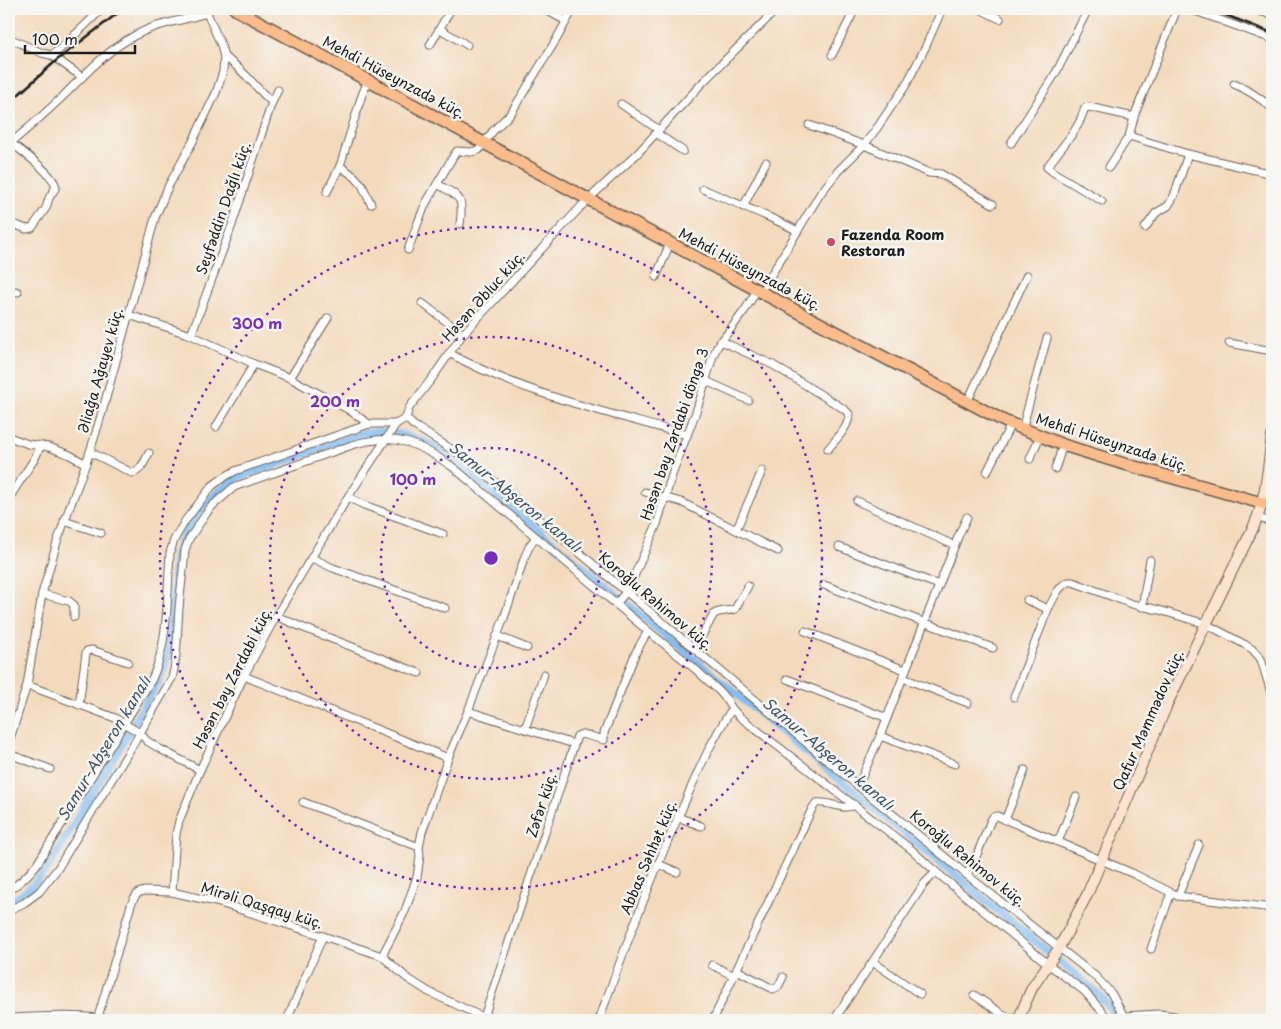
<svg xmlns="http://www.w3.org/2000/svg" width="1281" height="1029" viewBox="0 0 1281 1029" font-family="'Playpen Sans',sans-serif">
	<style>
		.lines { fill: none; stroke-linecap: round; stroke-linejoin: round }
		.canal { stroke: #80bdf3; stroke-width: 8 }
		.street-casing { stroke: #685e54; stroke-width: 9 }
		.secondary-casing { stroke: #685e54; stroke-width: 12 }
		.primary-casing { stroke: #685e54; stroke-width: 14 }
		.street { stroke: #fff; stroke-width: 7 }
		.secondary { stroke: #fde4d1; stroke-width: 10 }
		.primary { stroke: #fabc8b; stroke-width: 11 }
		.rail { stroke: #1c1c1c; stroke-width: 2.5 }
		.ring { fill: none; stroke: #7b2cbf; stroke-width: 2.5; stroke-dasharray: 2.5 5 }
		.poi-dot { fill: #d1495b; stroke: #f6f6f2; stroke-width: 2 }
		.labels { text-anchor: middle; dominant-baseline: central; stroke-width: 5; stroke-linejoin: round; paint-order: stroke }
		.street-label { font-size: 14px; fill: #1c1c1c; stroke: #f6f6f2 }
		.poi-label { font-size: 14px; font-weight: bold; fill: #1c1c1c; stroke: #f6f6f2; text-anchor: start }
		.water-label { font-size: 15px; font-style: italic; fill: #3f5467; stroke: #f6f6f2 }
		.centre { fill: #7b2cbf; stroke: #f6f6f2; stroke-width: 2.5 }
		.ring-label { font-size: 15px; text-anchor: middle; font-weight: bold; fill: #7b2cbf; stroke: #f6f6f2; stroke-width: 5; stroke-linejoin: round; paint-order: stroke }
	</style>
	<rect width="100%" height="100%" fill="#f6f6f2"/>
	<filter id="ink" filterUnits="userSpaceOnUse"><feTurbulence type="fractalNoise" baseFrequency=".02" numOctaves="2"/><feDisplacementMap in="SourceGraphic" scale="10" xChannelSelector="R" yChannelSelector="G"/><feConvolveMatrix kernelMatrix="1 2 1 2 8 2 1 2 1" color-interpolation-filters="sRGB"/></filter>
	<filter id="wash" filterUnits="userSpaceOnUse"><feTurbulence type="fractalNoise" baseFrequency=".0096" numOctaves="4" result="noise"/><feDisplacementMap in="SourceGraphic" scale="20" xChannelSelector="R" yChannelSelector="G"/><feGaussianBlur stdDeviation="1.12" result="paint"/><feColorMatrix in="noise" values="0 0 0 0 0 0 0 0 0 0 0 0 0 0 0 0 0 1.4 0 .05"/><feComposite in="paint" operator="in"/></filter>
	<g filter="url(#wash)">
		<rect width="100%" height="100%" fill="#f4dabc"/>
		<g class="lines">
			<path class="canal" d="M 9,902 C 30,893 40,877 53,859 L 164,672 L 167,660 L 176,556 C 184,522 211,494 240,477 L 361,434 L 378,432 L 403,435 L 435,447 L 452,459 L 1094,990 L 1108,1005 L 1118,1020"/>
		</g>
	</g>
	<g filter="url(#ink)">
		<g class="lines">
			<defs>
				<g id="street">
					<path d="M 544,9 L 566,21"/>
					<path d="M 760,9 L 770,16"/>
					<path d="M 980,9 L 1000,19"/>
					<path d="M 1190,9 L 1272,39"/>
					<path d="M 1252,9 L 1272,15"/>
					<path d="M 440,29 L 467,45"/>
					<path d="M 9,38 L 42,53 L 51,55 L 59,50 L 102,9"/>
					<path d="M 430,45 L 451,9"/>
					<path d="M 51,55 L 82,77"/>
					<path d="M 832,55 L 855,9"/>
					<path d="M 224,57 C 243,68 255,88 272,102"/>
					<path d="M 368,80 L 361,98 L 340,166 L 355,177 L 362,185 L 371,204"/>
					<path d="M 1234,84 C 1249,90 1260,98 1272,108"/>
					<path d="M 621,104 L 659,130"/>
					<path d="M 809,125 L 864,145 L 929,173 L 941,174 L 993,204"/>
					<path d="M 656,133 L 683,151"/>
					<path d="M 1129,136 L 1188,154 L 1272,174"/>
					<path d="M 1011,143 L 1057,71 L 1088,9"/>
					<path d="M 9,144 C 26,131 42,116 58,101 C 82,78 104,52 134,36 C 157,23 182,21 207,13 L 210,9"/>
					<path d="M 1109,167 L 1129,136 L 1135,114 L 1177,9"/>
					<path d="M 437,184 C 460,197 464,196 460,224"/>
					<path d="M 703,189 C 735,203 767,215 798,231"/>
					<path d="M 327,192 L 340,166"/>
					<path d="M 594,194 L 637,154 L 704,81 L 777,9"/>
					<path d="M 1102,201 L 1053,172 L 1047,167 L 1073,133 L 1079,123 L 1085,108 L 1089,107 L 1134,117"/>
					<path d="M 743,207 L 766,162"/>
					<path d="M 9,228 L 16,225 L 26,229 L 32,228 L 46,208 L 49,198 L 56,187 C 54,175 22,151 11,143"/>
					<path d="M 1145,228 L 1156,213 L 1168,206 L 1174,196 L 1188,154"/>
					<path d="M 408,250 L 419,220 L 426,203 L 454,155 L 457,151 L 471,152 L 479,150 L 493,131 L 511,113 L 556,40 L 573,9"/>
					<path d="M 656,277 L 670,243"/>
					<path d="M 765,285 L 820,194 L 838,171 L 864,145 L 877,128 L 906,85 L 925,48 L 942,9"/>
					<path d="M 9,289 L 18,292"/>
					<path d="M 422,303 L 463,334"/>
					<path d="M 129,315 L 191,335 L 254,364 L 290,378 L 349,410 L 369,424"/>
					<path d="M 191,335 L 231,228 L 272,102 L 278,90"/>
					<path d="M 721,341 L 773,365 L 844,409 L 849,414 C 849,428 836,439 828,449"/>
					<path d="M 1229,343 L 1272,351"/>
					<path d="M 449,353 C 523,394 606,412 687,435"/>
					<path d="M 290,378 L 328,318"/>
					<path d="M 706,381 L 748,400"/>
					<path d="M 970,396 L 1027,275"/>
					<path d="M 406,418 L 413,425 L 470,461 L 858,786 L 967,875 L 1095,976 L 1111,993 L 1126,1020"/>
					<path d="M 406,418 L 409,408 L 433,377 L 463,334 L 588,199"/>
					<path d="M 1024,422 L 1047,338"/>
					<path d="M 216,427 L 254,364"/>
					<path d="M 9,437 L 28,444 L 49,447 L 70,455 L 86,464"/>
					<path d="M 90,452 L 132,473 C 141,472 145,460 149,453"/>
					<path d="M 1030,459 L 1040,436"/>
					<path d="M 1055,469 L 1063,445"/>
					<path d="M 987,472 L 1011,424"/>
					<path d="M 645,492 L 681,502 L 778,551"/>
					<path d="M 348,497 L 364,505 L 443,534"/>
					<path d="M 9,498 L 35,458 L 41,445"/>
					<path d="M 857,501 L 949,543"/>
					<path d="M 1258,518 L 1272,522"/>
					<path d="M 64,521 L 101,533"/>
					<path d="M 736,530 L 762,471"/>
					<path d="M 839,547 L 939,585"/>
					<path d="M 312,558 L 333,568 L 445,608"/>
					<path d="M 824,585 L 993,648"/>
					<path d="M 42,594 L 69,601 L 74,605 L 74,617"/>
					<path d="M 1027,600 L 1048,609"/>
					<path d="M 616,604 L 626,592 L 632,581 L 657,524 L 672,475 L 697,409 L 713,356 L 717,347 L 745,310 L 757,290"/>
					<path d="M 1142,607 L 1150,560"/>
					<path d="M 276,616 L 304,628 L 419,673"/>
					<path d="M 805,631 L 905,670"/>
					<path d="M 497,636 L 527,648"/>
					<path d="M 693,648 L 700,639 L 714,614 C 721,610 728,612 735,609 L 748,586"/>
					<path d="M 244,676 L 448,758"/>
					<path d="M 903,678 L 968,703"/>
					<path d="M 787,679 L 887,718"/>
					<path d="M 27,685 L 115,718 L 140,733 L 147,741 L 160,749 L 200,770"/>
					<path d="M 1014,697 L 1048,609 L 1057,592 L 1063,585 L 1068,582 L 1073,582 L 1132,604 L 1159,610 L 1206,624 L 1244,644 L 1252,649 L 1261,659 L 1272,696"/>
					<path d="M 79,705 L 86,653 L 87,651 L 92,650 L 128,662"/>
					<path d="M 468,711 L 525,729 L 574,744"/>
					<path d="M 525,729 L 544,674"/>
					<path d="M 880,736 L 955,764"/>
					<path d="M 9,742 L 27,685 L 42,594 L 49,570 L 57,542 L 90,452 L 103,409 L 155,218 L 168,187 L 193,141 L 216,93 L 223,72 L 224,57 L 221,45 L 207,13"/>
					<path d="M 9,754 L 50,769"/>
					<path d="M 858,786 L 880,736 L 958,537 L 967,517"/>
					<path d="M 303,802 L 419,847"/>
					<path d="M 678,817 L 701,826"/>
					<path d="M 1005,820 L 1025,770"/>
					<path d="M 1058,842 L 1076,797"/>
					<path d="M 658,864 L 677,872"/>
					<path d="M 967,875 L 976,857 L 991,820 L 993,817 L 997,816 L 1134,874 L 1178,896 L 1272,908"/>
					<path d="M 9,890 C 20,883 29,875 37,864 L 152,679 C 169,642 167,594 170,553 L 174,540 L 185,521 L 212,486 L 226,476 L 235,471 L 358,428 L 369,424 L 396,424 L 406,418"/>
					<path d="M 172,892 L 176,834 L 179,821 L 200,770 L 244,676 L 276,616 L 348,497 L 396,424"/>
					<path d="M 1178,896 L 1199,845"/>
					<path d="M 9,910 L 24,903 L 39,892 L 58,868 L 140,733 L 172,678 C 177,660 177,643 178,624 C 179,599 183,575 185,550 L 189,539 L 210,508 L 234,487 L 352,445 C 396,432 419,443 454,468 L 648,631 L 694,668 L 719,691 L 727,700 L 732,709 L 740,717 L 912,850 L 936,872 L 1048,964 L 1084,991 L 1100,1009 L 1109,1020"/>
					<path d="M 1151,949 L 1171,893"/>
					<path d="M 382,956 L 405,911 L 417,877 L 420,856 L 419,847 L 422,832 L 448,758 L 468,711 L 504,618 L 525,556 L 530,545 L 536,537"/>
					<path d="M 873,962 L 920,994"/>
					<path d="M 712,965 L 734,976"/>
					<path d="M 737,970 L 773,989 L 778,987 L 783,977"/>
					<path d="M 974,995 L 1002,1014 L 1016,1020"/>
					<path d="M 1124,1016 L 1160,1014 L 1175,1016"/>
					<path d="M 98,1017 L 131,905 L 134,898 L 138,893 L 144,891 L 172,892 L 220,903 L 323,936 L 382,956 L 407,978 L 429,992 L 489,1020"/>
					<path d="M 9,1018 C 44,1017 79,1014 114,1020"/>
					<path d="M 287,1020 L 323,936"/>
					<path d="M 483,1020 L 577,736 L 582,734 L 604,740 L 604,733 L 636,652 L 648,631"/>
					<path d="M 599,1020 C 625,947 652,875 684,804 C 698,771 712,739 732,709"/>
					<path d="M 713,1020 L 812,809 L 816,803 C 830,801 842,811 855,805"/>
					<path d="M 834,1020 L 924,884 L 936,872"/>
				</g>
				<path id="secondary" d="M 1018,1020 L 1032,988 L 1059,948 L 1087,895 L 1169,700 L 1253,528 C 1266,500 1268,467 1272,436"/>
				<path id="primary" d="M 235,9 L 757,290 L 1004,421 L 1063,445 L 1121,463 L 1272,506"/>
			</defs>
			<use href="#street" class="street-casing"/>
			<use href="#secondary" class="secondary-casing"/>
			<use href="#primary" class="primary-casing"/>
			<use href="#street" class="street"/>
			<use href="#secondary" class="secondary"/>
			<use href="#primary" class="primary"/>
			<g class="rail">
				<path d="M 1210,9 L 1272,33"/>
				<path d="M 9,103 L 57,60 L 123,9"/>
			</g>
		</g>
	</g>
	<g class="ring">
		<circle cx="491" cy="558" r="110"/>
		<circle cx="491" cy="558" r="221"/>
		<circle cx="491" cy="558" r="331"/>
	</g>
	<circle class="poi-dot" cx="831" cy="242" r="5"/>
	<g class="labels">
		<g class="street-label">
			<text transform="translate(394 77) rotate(28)">Mehdi Hüseynzadə küç.</text>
			<text transform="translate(223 208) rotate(-71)">Seyfəddin Dağlı küç.</text>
			<text transform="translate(750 269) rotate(28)">Mehdi Hüseynzadə küç.</text>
			<text transform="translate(483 296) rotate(-48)">Həsən Əbluc küç.</text>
			<text transform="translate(100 370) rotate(-74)">Əliağa Ağayev küç.</text>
			<text transform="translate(674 434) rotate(-71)">Həsən bəy Zərdabi döngə 3</text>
			<text transform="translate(1112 442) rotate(18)">Mehdi Hüseynzadə küç.</text>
			<text transform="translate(656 601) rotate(40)">Koroğlu Rəhimov küç.</text>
			<text transform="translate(232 678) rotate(-63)">Həsən bəy Zərdabi küç.</text>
			<text transform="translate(1148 720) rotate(-66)">Qafur Məmmədov küç.</text>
			<text transform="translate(541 805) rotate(-72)">Zəfər küç.</text>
			<text transform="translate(648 857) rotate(-67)">Abbas Səhhət küç.</text>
			<text transform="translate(968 858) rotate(39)">Koroğlu Rəhimov küç.</text>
			<text transform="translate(262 905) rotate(17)">Mirəli Qaşqay küç.</text>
		</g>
		<g class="poi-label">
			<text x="841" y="234">Fazenda Room<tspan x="841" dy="16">Restoran</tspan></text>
		</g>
		<g class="water-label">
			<text transform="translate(516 496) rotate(39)">Samur-Abşeron kanalı</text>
			<text transform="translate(103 748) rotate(-59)">Samur-Abşeron kanalı</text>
			<text transform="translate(829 753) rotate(40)">Samur-Abşeron kanalı</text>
		</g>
	</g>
	<circle cx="491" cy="558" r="8" class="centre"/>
	<g class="ring-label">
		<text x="257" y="329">300 m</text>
		<text x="335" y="407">200 m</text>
		<text x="413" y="485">100 m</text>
	</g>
	<rect width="1281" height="1029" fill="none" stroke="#f6f6f2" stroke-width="30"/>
	<path d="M25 45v8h110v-8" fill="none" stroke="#1c1c1c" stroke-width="2.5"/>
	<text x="32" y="45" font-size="15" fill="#1c1c1c" stroke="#f6f6f2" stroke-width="4" paint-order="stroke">100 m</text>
</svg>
